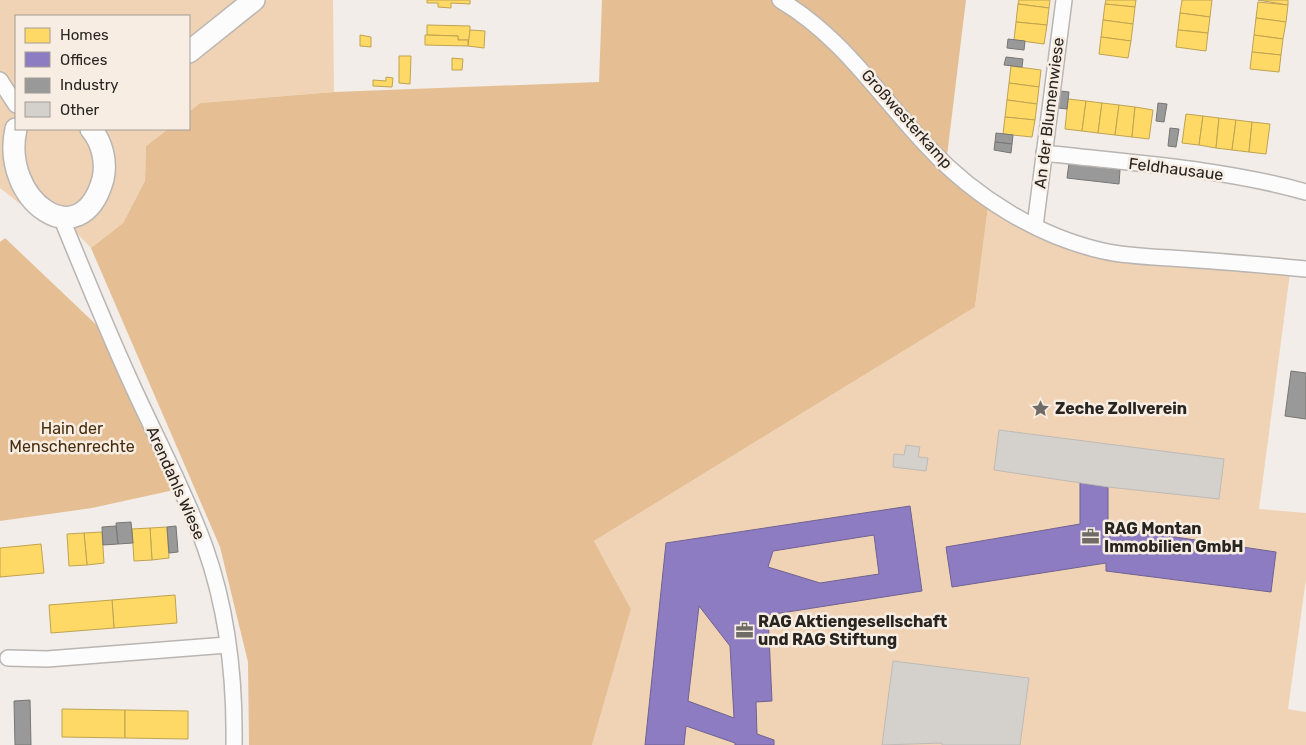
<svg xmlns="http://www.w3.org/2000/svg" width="1306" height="745" viewBox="0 0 1306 745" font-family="Rubik,sans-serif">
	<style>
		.green { fill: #f0d3b4 }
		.forest { fill: #e5bf93 }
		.homes { fill: #ffd966; stroke: #bea351 }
		.offices { fill: #8e7cc3; stroke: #6f6292; fill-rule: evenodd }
		.industry { fill: #999; stroke: #777675 }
		.building { fill: #d4d0cc; stroke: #bebab6 }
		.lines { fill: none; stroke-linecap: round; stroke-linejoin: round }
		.minor-casing { stroke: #b9b5b2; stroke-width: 18 }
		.secondary-casing { stroke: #b9b5b2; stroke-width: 24 }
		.minor { stroke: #fdfcfc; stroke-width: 15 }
		.secondary { stroke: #fdfcfc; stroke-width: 21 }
		.labels { text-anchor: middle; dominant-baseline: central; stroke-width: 5; stroke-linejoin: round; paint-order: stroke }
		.street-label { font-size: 16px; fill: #282521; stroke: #f7ede3 }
		.poi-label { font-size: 16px; font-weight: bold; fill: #282521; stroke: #f7ede3; text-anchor: start }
		.park-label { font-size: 16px; fill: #482d0c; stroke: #f7ede3 }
	</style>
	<rect width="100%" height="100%" fill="#f2ede8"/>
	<g class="green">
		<path d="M 0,0 L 333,0 L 334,92 L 200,103 L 189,112 L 189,16 L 16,16 L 16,129 L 168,129 L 146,146 L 145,181 L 123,223 L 91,248 L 61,217 C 32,215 22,206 0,188 Z"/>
		<path d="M 988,207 L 1074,246 L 1290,273 L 1259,509 L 1306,513 L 1306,579 L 1288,709 L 1306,712 L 1306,745 L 592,745 L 631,609 L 594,541 L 975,307 Z"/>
	</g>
	<g class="forest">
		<path d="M 602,0 L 966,0 L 945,172 L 988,207 L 975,307 L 594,541 L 631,609 L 592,745 L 249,745 L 248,662 L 220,547 L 91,248 L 123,223 L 145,181 L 146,146 L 168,129 L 189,129 L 189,112 L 200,103 L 334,92 L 599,82 Z"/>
		<path d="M 5,238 L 107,335 L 174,490 L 92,508 L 0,521 L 0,242 Z"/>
	</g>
	<g class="homes">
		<path d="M 427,0 L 470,0 L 470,4 L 451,3 L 451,8 L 438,7 L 438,3 L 427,3 Z"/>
		<path d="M 1019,0 L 1050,0 L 1049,8 L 1018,4 Z"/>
		<path d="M 1106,0 L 1136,0 L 1135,7 L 1105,4 Z"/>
		<path d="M 1182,0 L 1212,0 L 1210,17 L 1180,13 Z"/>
		<path d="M 1258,0 L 1288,0 L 1288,5 Z"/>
		<path d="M 1258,2 L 1288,5 L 1286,22 L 1256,18 Z"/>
		<path d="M 1018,4 L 1049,8 L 1047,25 L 1016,22 Z"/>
		<path d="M 1105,4 L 1135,7 L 1133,24 L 1103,20 Z"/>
		<path d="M 1180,13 L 1210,17 L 1208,33 L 1178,30 Z"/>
		<path d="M 1256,18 L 1286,22 L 1283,39 L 1254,35 Z"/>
		<path d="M 1103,20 L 1133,24 L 1131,41 L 1101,37 Z"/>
		<path d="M 1016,22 L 1047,25 L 1044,44 L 1014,40 Z"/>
		<path d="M 427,25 L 470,26 L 470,40 L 458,40 L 458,36 L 427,35 Z"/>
		<path d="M 470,30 L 485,31 L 484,48 L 468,46 Z"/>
		<path d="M 1178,30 L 1208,33 L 1206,51 L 1176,47 Z"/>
		<path d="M 360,35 L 371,37 L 371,47 L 360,46 Z"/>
		<path d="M 425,35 L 458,36 L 458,40 L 468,40 L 468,46 L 425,45 Z"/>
		<path d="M 1254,35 L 1283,39 L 1281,55 L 1252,52 Z"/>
		<path d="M 1101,37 L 1131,41 L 1128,58 L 1099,54 Z"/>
		<path d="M 1252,52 L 1281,55 L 1279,72 L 1250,69 Z"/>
		<path d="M 399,56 L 411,56 L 410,84 L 399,83 Z"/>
		<path d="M 452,58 L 463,59 L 462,70 L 452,70 Z"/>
		<path d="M 1011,66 L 1041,70 L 1039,87 L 1009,83 Z"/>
		<path d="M 386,77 L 393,78 L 392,87 L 373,86 L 373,80 L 386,81 Z"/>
		<path d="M 1009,83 L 1039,87 L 1037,104 L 1007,100 Z"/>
		<path d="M 1068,99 L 1086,101 L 1082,131 L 1065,129 Z"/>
		<path d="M 1007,100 L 1037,104 L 1035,120 L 1005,117 Z"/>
		<path d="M 1086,101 L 1102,103 L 1098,133 L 1082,131 Z"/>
		<path d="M 1102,103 L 1119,105 L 1115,135 L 1098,133 Z"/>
		<path d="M 1119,105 L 1135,107 L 1132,137 L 1115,135 Z"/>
		<path d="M 1135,107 L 1153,110 L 1149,139 L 1132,137 Z"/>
		<path d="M 1186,114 L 1203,116 L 1199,145 L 1182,143 Z"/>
		<path d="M 1203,116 L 1219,118 L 1216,148 L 1199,145 Z"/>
		<path d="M 1005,117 L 1035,120 L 1032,137 L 1003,134 Z"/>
		<path d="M 1219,118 L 1236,120 L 1232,150 L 1216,148 Z"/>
		<path d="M 1236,120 L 1252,122 L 1249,152 L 1232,150 Z"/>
		<path d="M 1252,122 L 1270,124 L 1266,154 L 1249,152 Z"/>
		<path d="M 167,527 L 169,558 L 152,560 L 150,528 Z"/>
		<path d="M 150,528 L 152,560 L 134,561 L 132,529 Z"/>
		<path d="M 102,532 L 104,563 L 87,565 L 84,533 Z"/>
		<path d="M 84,533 L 87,565 L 69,566 L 67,534 Z"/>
		<path d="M 41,544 L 44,573 L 0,577 L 0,548 Z"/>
		<path d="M 175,595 L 177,623 L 114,628 L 112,600 Z"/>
		<path d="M 112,600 L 114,628 L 51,633 L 49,605 Z"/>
		<path d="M 62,709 L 125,710 L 125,738 L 62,737 Z"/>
		<path d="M 125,710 L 188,711 L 188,739 L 125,738 Z"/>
	</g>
	<g class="offices">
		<path d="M 1080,483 L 1108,487 L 1108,527 L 1276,552 L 1271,592 L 1106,571 L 1106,563 L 952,587 L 946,547 L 1080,524 Z"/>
		<path d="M 910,506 L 922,591 L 768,615 L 772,701 L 756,702 L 757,734 L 774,740 L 774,745 L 735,745 L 735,743 L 686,726 L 684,745 L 645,745 L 666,543 ZM 874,535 L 879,574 L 820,583 L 768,567 L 773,551 ZM 699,606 L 730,646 L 734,718 L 688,701 Z"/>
	</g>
	<g class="industry">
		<path d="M 1008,39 L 1025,41 L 1024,50 L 1007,48 Z"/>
		<path d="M 1006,57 L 1023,59 L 1022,67 L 1004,65 Z"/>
		<path d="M 1060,91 L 1069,92 L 1067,109 L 1058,108 Z"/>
		<path d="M 1158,103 L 1167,104 L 1164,122 L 1156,121 Z"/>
		<path d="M 1170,128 L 1179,129 L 1176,147 L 1168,146 Z"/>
		<path d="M 996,133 L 1013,135 L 1012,144 L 995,142 Z"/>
		<path d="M 995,142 L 1012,144 L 1011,153 L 994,150 Z"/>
		<path d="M 1069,163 L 1120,170 L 1119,184 L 1067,178 Z"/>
		<path d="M 1291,371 L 1306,373 L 1306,419 L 1285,416 Z"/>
		<path d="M 131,522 L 133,543 L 118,544 L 116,523 Z"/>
		<path d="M 116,526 L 118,544 L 103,545 L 102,527 Z"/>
		<path d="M 176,526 L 178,552 L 169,553 L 167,527 Z"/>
		<path d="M 30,700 L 31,745 L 15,745 L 14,701 Z"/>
	</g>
	<g class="building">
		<path d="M 999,430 L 1224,459 L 1219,499 L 1108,487 L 994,470 Z"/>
		<path d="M 906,445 L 920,447 L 918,457 L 928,458 L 926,471 L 893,467 L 894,454 L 904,455 Z"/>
		<path d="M 893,661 L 1029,678 L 1020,745 L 942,745 L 942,743 L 882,745 Z"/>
	</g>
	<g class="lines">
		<defs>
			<g id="minor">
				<path d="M 780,0 C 844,38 879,96 929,148 C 975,197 1037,236 1103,251 C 1130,257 1158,257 1185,259 C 1226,262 1266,265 1306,269"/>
				<path d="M 0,80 L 16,105"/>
				<path d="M 1044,153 C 1131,163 1221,168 1306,192"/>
				<path d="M 61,217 C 83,271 105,325 129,378 C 154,434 184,489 205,547 C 227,609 235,680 234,745"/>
				<path d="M 1035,226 L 1064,0"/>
				<path d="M 8,658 L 47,659 L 227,645"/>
			</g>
			<g id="secondary">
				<path d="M 189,52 L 254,0"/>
				<path d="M 16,129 C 0,200 81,259 103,179 C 107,162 102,142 91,129"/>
			</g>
		</defs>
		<use href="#minor" class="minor-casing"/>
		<use href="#secondary" class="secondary-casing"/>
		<use href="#minor" class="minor"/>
		<use href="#secondary" class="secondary"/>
	</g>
	<defs>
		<symbol id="sight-bare" viewBox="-9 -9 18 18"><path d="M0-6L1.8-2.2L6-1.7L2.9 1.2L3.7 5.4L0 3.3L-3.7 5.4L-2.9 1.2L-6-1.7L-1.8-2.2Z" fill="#6f6b67" stroke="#f7ede3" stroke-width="2.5" paint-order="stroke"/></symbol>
		<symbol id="office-bare" viewBox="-9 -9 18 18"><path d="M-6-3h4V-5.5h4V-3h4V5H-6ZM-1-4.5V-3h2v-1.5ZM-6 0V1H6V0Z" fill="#6f6b67" stroke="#f7ede3" stroke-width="2.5" paint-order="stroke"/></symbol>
	</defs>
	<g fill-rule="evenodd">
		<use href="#sight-bare" x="1028" y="396" width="25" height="25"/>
		<use href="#office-bare" x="1078" y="524" width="25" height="25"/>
		<use href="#office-bare" x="732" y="618" width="25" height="25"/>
	</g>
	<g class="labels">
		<g class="street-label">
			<text transform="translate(1049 113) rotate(-83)">An der Blumenwiese</text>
			<text transform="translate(907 119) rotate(48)">Großwesterkamp</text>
			<text transform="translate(1176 169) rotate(7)">Feldhausaue</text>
			<text transform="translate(176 483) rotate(66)">Arendahls Wiese</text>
		</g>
		<g class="poi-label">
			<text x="1055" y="408">Zeche Zollverein</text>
			<text x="1104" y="528">RAG Montan<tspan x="1104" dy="18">Immobilien GmbH</tspan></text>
			<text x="758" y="621">RAG Aktiengesellschaft<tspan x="758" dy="18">und RAG Stiftung</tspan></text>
		</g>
		<g class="park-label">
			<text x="72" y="428">Hain der<tspan x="72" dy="18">Menschenrechte</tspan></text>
		</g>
	</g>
	<rect x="15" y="15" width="175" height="115" fill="#f7ede3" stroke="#a49d95"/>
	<rect x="25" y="28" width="25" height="15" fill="#ffd966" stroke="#a49d95"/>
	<text x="60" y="40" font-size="15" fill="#282521">Homes</text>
	<rect x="25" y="52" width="25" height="15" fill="#8e7cc3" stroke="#a49d95"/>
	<text x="60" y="65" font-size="15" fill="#282521">Offices</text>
	<rect x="25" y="78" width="25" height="15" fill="#999999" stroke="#a49d95"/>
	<text x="60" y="90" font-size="15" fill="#282521">Industry</text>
	<rect x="25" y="102" width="25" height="15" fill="#d4d0cc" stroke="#a49d95"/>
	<text x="60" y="115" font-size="15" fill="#282521">Other</text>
</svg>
